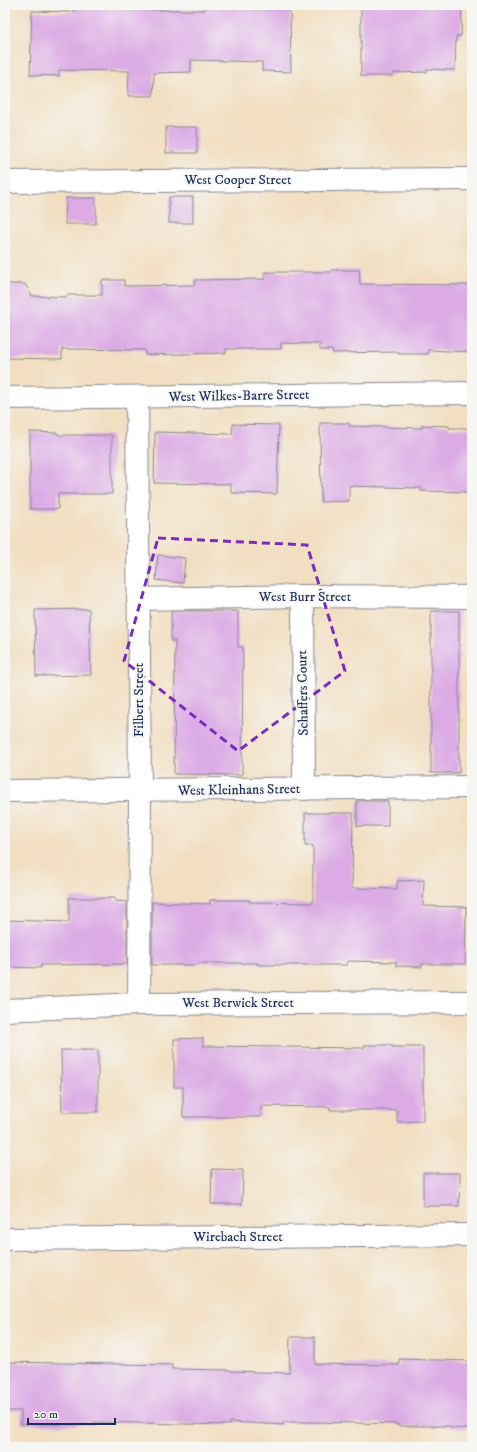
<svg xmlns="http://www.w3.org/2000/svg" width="477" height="1452" viewBox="0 0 477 1452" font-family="'IM FELL DW Pica',serif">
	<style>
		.building { fill: #dcabe5 }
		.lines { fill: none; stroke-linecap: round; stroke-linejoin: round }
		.minor-casing { stroke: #868790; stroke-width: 24 }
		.minor { stroke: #fff; stroke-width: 22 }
		.marked { fill: none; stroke: #7b2cbf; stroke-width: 3; stroke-dasharray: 8 5; stroke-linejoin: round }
		.labels { text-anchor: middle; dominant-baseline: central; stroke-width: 4; stroke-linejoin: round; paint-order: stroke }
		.street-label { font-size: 14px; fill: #1b2f5e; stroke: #f6f6f2 }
	</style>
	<rect width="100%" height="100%" fill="#f6f6f2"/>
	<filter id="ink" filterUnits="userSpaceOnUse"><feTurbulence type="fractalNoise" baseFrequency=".025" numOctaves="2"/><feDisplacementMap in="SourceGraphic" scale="8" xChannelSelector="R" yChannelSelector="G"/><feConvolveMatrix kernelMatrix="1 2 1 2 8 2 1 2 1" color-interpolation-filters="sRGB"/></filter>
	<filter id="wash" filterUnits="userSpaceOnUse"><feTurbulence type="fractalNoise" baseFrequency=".012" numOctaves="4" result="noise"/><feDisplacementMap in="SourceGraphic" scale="16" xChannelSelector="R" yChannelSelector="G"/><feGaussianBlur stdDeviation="0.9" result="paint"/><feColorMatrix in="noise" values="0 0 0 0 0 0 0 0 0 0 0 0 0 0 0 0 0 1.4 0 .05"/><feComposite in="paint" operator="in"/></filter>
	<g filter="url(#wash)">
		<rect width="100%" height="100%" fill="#f2dfc2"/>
		<g id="blocks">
			<g class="building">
				<path d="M 205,5 L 252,5 L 252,9 L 290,9 L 291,72 L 262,71 L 262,62 L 191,60 L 191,72 L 154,73 L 153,96 L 128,96 L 129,71 L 59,70 L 59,76 L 30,75 L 32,11 L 74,12 L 74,7 L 123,7 L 123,10 L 205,10 Z"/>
				<path d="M 361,5 L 462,5 L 461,36 L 456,36 L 455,70 L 427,69 L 427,72 L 393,73 L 393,76 L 361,76 Z"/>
				<rect x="166" y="127" width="31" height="26"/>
				<rect x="169" y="197" width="24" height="26"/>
				<path d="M 66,198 L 96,198 L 96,224 L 65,224 Z"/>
				<path d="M 331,270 L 359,270 L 360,284 L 472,285 L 472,352 L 428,350 L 428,354 L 398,354 L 398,352 L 333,353 L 332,350 L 320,350 L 320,344 L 281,343 L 281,349 L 226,349 L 226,353 L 145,355 L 145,350 L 62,349 L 62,359 L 5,358 L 5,284 L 25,284 L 32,296 L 67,297 L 67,295 L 102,295 L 102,280 L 124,280 L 124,286 L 195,285 L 195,280 L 265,279 L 265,272 L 331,272 Z"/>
				<path d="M 320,423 L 349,423 L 349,426 L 422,428 L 422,425 L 449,426 L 449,428 L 472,428 L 472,492 L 421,491 L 421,488 L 349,486 L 349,501 L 321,502 Z"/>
				<path d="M 233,424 L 279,425 L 277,494 L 231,493 L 231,484 L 154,483 L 155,432 L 232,434 Z"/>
				<path d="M 30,432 L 58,433 L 58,435 L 112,435 L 112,494 L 58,494 L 58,509 L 30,509 Z"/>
				<path d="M 158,555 L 185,558 L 183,583 L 156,580 Z"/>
				<path d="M 89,609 L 91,675 L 36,676 L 35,610 Z"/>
				<path d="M 171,611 L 238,611 L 238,647 L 243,647 L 242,775 L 174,774 L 175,641 L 171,641 Z"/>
				<rect x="431" y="611" width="28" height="162"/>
				<rect x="357" y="801" width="31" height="25"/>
				<path d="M 305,813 L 353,813 L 352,888 L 397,889 L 397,881 L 424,880 L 423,906 L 466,907 L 465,964 L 422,964 L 422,967 L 396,966 L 396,962 L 347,961 L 347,965 L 258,965 L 258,963 L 198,963 L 198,965 L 152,965 L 152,902 L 210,904 L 210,900 L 249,900 L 249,902 L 313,903 L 313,846 L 305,846 Z"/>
				<path d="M 69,898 L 115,898 L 115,901 L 127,902 L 127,964 L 41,965 L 41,968 L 5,967 L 5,920 L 69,922 Z"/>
				<path d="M 203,1038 L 203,1046 L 364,1048 L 364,1045 L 392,1045 L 392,1047 L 423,1047 L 423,1121 L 397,1122 L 397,1110 L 330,1110 L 330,1107 L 261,1106 L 261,1117 L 183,1117 L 183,1087 L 174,1087 L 174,1039 Z"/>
				<path d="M 61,1050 L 98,1050 L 98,1112 L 62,1112 Z"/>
				<path d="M 212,1169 L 243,1170 L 242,1204 L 211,1204 Z"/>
				<path d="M 423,1173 L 460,1173 L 459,1206 L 423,1206 Z"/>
				<path d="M 290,1337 L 315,1337 L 315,1364 L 399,1365 L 399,1359 L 472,1361 L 472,1429 L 450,1428 L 450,1426 L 398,1426 L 398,1424 L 314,1422 L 283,1422 L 283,1425 L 230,1422 L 230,1425 L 94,1422 L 94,1425 L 21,1424 L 21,1411 L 5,1411 L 5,1362 L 172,1365 L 172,1369 L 231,1370 L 231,1371 L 289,1373 Z"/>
			</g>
		</g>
	</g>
	<g filter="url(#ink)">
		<use href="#blocks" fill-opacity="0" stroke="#868790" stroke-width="1"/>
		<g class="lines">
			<defs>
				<g id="minor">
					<path d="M 5,182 L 472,179"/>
					<path d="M 137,397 L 140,791 L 139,1004"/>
					<path d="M 5,398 L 472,393"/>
					<path d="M 303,596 L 304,789"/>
					<path d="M 138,599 L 303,596 L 472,597"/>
					<path d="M 5,791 L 472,787"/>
					<path d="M 5,1010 L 139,1004 L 472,1002"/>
					<path d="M 5,1239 L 472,1235"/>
				</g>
			</defs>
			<use href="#minor" class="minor-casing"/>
			<use href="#minor" class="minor"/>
		</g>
	</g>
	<path class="marked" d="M 158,538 L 307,545 L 345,671 L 238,751 L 124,661 Z"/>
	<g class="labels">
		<g class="street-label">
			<text x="238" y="180">West Cooper Street</text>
			<text transform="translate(239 396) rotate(-1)">West Wilkes-Barre Street</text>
			<text x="305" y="597">West Burr Street</text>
			<text transform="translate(303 693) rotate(-91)">Schaffers Court</text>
			<text transform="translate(139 700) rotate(-90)">Filbert Street</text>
			<text transform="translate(239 790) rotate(-1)">West Kleinhans Street</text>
			<text x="238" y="1003">West Berwick Street</text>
			<text x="238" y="1237">Wirebach Street</text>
		</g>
	</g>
	<rect width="477" height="1452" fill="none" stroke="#f6f6f2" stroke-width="20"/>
	<path d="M28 1418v6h87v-6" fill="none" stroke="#1b2f5e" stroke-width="2"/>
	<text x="34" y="1418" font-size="12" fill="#1b2f5e" stroke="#f6f6f2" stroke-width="3" paint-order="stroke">20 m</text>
</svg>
